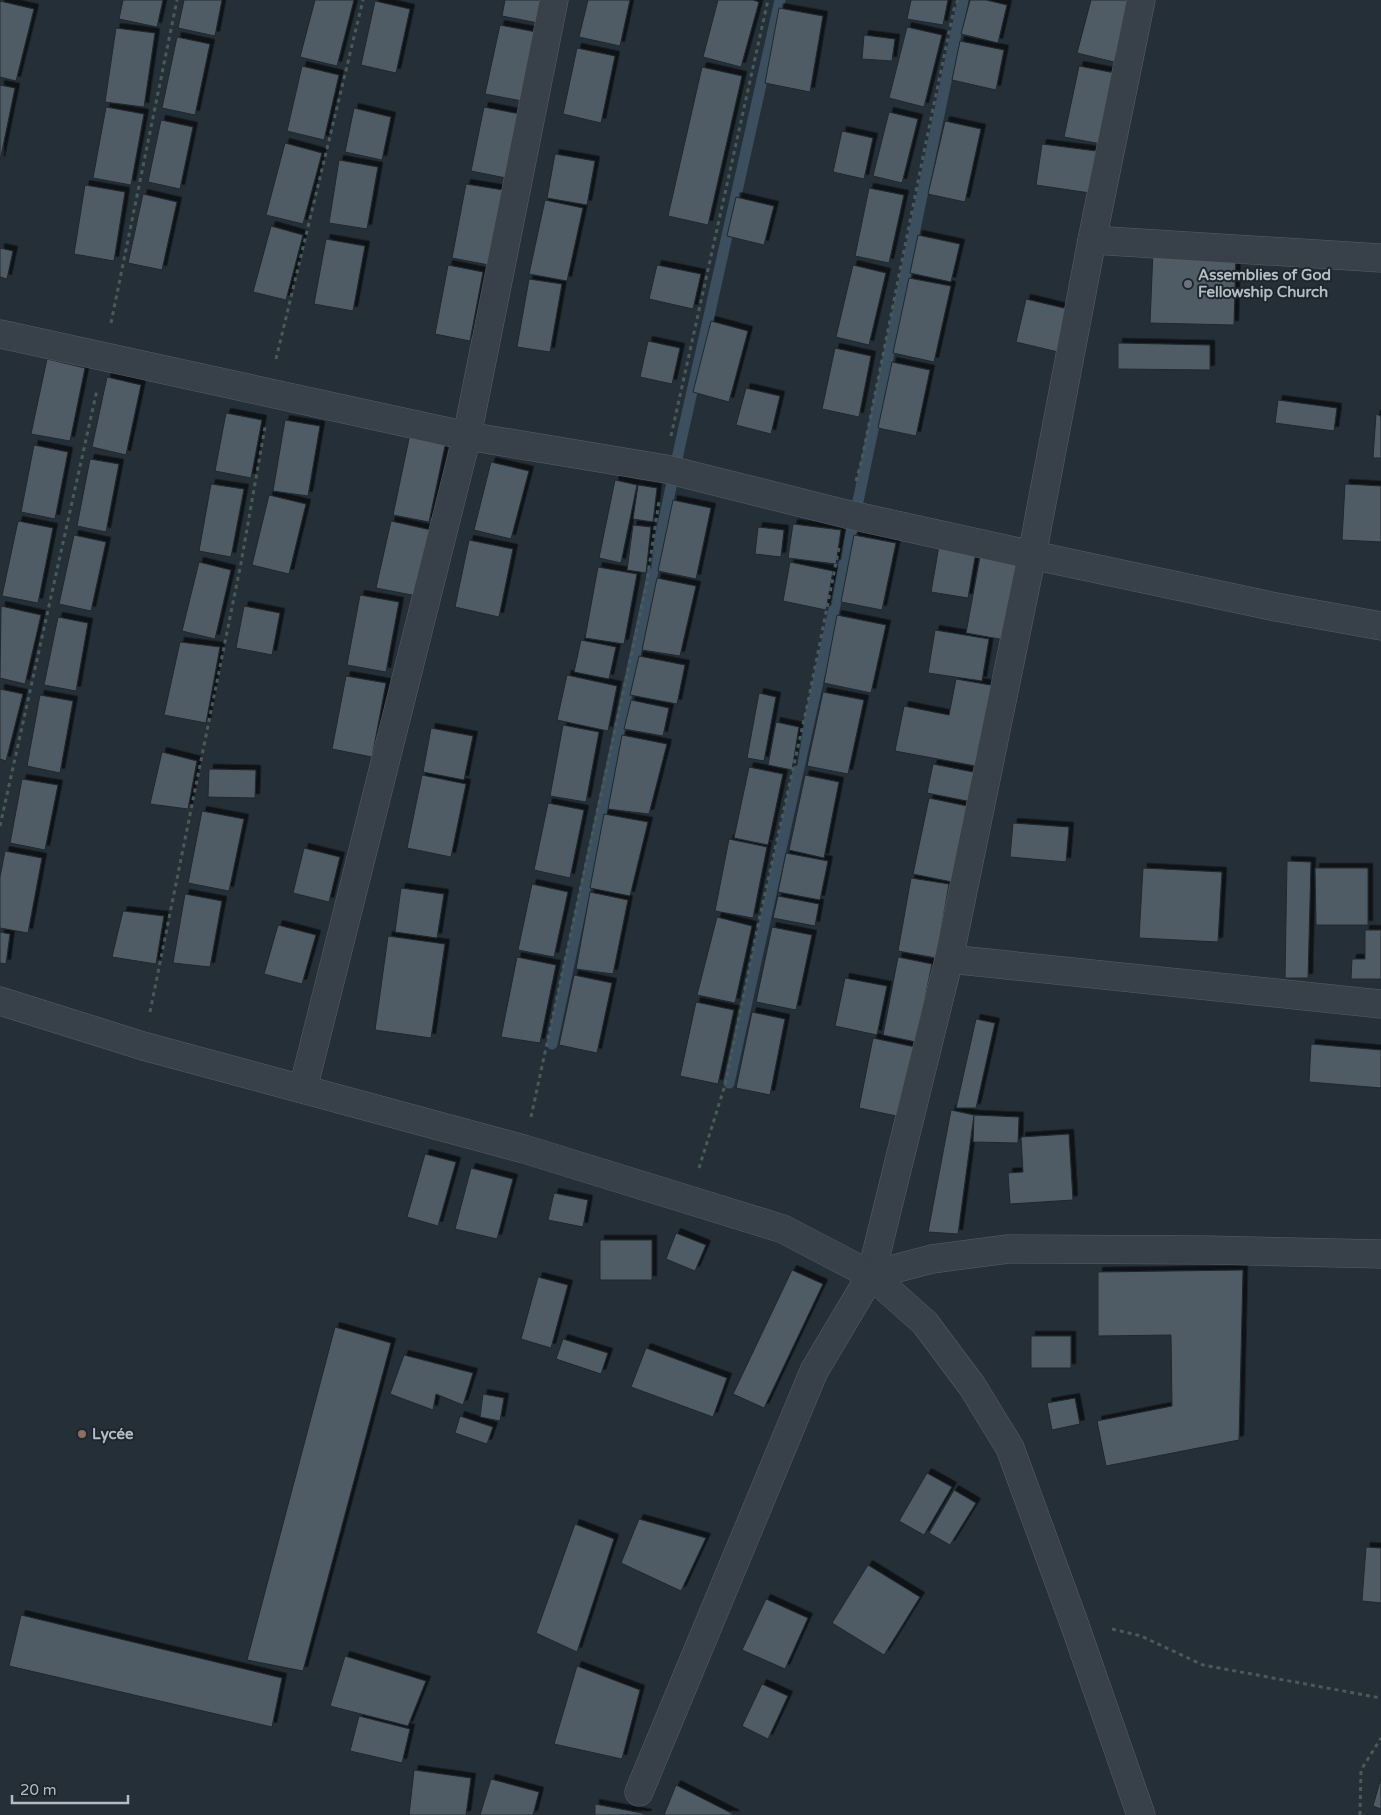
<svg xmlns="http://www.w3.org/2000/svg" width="1381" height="1815" viewBox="0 0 1381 1815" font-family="'Varela Round',sans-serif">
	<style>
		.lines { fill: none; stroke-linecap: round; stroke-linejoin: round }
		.stream { stroke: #3c4f5f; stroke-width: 11 }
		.building { fill: #505c66; stroke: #1f282f; filter: url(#shadow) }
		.minor-casing { stroke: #565f66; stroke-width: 29 }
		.path { stroke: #485a5a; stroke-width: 3; stroke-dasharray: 4 4; stroke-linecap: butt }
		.minor { stroke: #384149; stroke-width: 28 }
		.worship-dot { fill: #6b7280; stroke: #1d262d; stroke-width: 2 }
		.education-dot { fill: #8d6e63; stroke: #1d262d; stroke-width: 2 }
		.labels { text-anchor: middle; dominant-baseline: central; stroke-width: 4; stroke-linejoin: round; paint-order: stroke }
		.poi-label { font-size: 15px; font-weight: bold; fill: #b3bcc4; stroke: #1d262d; text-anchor: start }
	</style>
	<defs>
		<filter id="shadow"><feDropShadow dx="4.5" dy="-4.5" stdDeviation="0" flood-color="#0009"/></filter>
	</defs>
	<rect width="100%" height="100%" fill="#252f38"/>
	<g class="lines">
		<g class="stream">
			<path d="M 552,1044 L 680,445 L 780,0"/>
			<path d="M 729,1083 L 857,506 L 963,0"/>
		</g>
	</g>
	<g class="building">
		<path d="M 123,0 L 163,0 L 157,27 L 119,19 Z"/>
		<path d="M 184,0 L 222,0 L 215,36 L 178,28 Z"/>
		<path d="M 315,0 L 354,0 L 337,66 L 300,57 Z"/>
		<path d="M 505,0 L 543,0 L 538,23 L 502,16 Z"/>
		<path d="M 588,0 L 630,0 L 620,46 L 579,37 Z"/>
		<path d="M 718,0 L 753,0 L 759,2 L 741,67 L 703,57 Z"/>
		<path d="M 911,0 L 948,0 L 943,25 L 907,19 Z"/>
		<path d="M 970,0 L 986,0 L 1007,5 L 998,43 L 961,34 Z"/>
		<path d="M 1091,0 L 1130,0 L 1114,62 L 1077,53 Z"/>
		<path d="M 0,1 L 34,9 L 16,81 L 0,77 Z"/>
		<path d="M 375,1 L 410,9 L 396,73 L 361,65 Z"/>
		<path d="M 779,8 L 823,16 L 810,92 L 765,83 Z"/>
		<path d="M 500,25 L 536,32 L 522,101 L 485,94 Z"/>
		<path d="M 907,27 L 942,35 L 924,107 L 889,98 Z"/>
		<path d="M 116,28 L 155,33 L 144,107 L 105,102 Z"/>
		<path d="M 864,35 L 895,39 L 892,61 L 862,59 Z"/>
		<path d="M 177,37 L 210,44 L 195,115 L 162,108 Z"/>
		<path d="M 960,41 L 1004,50 L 996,90 L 952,80 Z"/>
		<path d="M 577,48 L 615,56 L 601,123 L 563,114 Z"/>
		<path d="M 302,66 L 339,75 L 324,140 L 287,131 Z"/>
		<path d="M 1079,66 L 1115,73 L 1101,144 L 1064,137 Z"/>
		<path d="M 702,67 L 742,76 L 708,225 L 668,216 Z"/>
		<path d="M 0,85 L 15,88 L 0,161 Z"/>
		<path d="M 106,107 L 144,114 L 131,185 L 93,178 Z"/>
		<path d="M 484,107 L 520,114 L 506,178 L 471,171 Z"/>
		<path d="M 354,108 L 391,117 L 382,160 L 345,152 Z"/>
		<path d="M 889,112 L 918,119 L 902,183 L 873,176 Z"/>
		<path d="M 161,120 L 193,127 L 180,189 L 148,182 Z"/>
		<path d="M 945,121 L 981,129 L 965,202 L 928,194 Z"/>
		<path d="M 842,131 L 873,138 L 864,179 L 833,172 Z"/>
		<path d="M 285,143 L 322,153 L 303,224 L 266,215 Z"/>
		<path d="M 1042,144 L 1096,151 L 1090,193 L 1036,185 Z"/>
		<path d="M 555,154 L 595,161 L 587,205 L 547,198 Z"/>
		<path d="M 339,160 L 378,167 L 367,229 L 329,223 Z"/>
		<path d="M 466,184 L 503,190 L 489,265 L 452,258 Z"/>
		<path d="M 85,185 L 125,192 L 114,261 L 74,254 Z"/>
		<path d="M 869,188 L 904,195 L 889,263 L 855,256 Z"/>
		<path d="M 143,194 L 177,202 L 162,270 L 128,263 Z"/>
		<path d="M 736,197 L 774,206 L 764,245 L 727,236 Z"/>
		<path d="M 545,200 L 583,208 L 567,281 L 529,274 Z"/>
		<path d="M 271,226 L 303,235 L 286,300 L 253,292 Z"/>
		<path d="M 918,235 L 960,244 L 951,282 L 910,273 Z"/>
		<path d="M 326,239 L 365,246 L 353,311 L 314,304 Z"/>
		<path d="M 0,248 L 13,251 L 7,279 L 0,277 Z"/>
		<path d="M 1153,251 L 1236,254 L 1234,325 L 1150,323 Z"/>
		<path d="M 448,265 L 483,272 L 470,341 L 435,334 Z"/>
		<path d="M 657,265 L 701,274 L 693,309 L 649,299 Z"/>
		<path d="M 853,265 L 886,273 L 869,345 L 836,337 Z"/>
		<path d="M 909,278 L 951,286 L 934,362 L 893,353 Z"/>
		<path d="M 529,279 L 562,284 L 550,352 L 517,347 Z"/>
		<path d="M 1026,299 L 1068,309 L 1058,352 L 1016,342 Z"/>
		<path d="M 711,321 L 748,331 L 729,402 L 693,392 Z"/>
		<path d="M 648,341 L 680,348 L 672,384 L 640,377 Z"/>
		<path d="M 1118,343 L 1210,345 L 1210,370 L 1118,369 Z"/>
		<path d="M 835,348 L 871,356 L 859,417 L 822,409 Z"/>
		<path d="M 47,359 L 85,368 L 70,441 L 31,434 Z"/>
		<path d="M 892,362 L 930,370 L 916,436 L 878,428 Z"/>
		<path d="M 107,377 L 141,385 L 126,455 L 92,447 Z"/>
		<path d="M 746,388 L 780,396 L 771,434 L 736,425 Z"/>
		<path d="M 1278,400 L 1337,408 L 1334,431 L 1275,423 Z"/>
		<path d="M 226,413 L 262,420 L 251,478 L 215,471 Z"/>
		<path d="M 1376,414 L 1381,416 L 1381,458 L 1373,458 Z"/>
		<path d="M 285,420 L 320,426 L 308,496 L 273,491 Z"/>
		<path d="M 410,434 L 446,441 L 429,522 L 393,515 Z"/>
		<path d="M 34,445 L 68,452 L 55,519 L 21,512 Z"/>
		<path d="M 90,459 L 119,464 L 106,532 L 77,526 Z"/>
		<path d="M 491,462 L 529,471 L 511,539 L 474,530 Z"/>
		<path d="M 615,480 L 637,485 L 621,563 L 599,558 Z"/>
		<path d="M 211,484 L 244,489 L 231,557 L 199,551 Z"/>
		<path d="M 1345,484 L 1381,486 L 1381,542 L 1342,540 Z"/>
		<path d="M 638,485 L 657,488 L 653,522 L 633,519 Z"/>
		<path d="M 269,495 L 306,504 L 289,574 L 252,565 Z"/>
		<path d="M 673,500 L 711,508 L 696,579 L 658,571 Z"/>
		<path d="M 18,521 L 53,528 L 38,603 L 2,596 Z"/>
		<path d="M 391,521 L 431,530 L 417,596 L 376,588 Z"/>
		<path d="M 793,524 L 841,530 L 836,564 L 788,558 Z"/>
		<path d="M 633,525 L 651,527 L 646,573 L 627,570 Z"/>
		<path d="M 758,527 L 784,530 L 781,557 L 755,554 Z"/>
		<path d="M 74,535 L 106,542 L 91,611 L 59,604 Z"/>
		<path d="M 854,535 L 896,543 L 882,610 L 841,602 Z"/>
		<path d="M 469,540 L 513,549 L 499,617 L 455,607 Z"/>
		<path d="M 940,540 L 977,546 L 968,598 L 931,592 Z"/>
		<path d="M 981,551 L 1020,558 L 1005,640 L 966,633 Z"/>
		<path d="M 199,562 L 231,570 L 215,639 L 182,631 Z"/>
		<path d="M 790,562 L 833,571 L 826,610 L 783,601 Z"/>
		<path d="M 598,567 L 637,574 L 624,644 L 585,638 Z"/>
		<path d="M 657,578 L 696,586 L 680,656 L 642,650 Z"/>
		<path d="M 360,595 L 399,602 L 386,672 L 347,665 Z"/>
		<path d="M 1,606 L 41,615 L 25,684 L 0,678 Z"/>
		<path d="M 244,606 L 280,613 L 272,655 L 236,648 Z"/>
		<path d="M 837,615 L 886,625 L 871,693 L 824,683 Z"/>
		<path d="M 58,617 L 88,623 L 76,691 L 44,685 Z"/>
		<path d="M 935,630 L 989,639 L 982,681 L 928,673 Z"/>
		<path d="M 581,640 L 616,647 L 609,679 L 574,672 Z"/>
		<path d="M 180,642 L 220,647 L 206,723 L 164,715 Z"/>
		<path d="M 639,656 L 685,665 L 677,704 L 630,695 Z"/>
		<path d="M 567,675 L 617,686 L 608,731 L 557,720 Z"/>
		<path d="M 346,676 L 386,683 L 372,757 L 332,749 Z"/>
		<path d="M 956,679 L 996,686 L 981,767 L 895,751 L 904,706 L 949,715 Z"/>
		<path d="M 0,689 L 23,694 L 6,761 L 0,759 Z"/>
		<path d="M 823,692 L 864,700 L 848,774 L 807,766 Z"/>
		<path d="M 759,693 L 776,697 L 764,761 L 747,758 Z"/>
		<path d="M 40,695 L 73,701 L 60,773 L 27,766 Z"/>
		<path d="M 631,700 L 669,708 L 663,736 L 624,729 Z"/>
		<path d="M 776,722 L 799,727 L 792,770 L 768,765 Z"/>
		<path d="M 563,725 L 599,732 L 586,802 L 550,796 Z"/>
		<path d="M 431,728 L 473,736 L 464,780 L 423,772 Z"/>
		<path d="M 622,735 L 667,744 L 649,814 L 608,809 Z"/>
		<path d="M 162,752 L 197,761 L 188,809 L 150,804 Z"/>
		<path d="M 933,764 L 978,773 L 972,802 L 927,793 Z"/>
		<path d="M 749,767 L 783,774 L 768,845 L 734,838 Z"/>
		<path d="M 209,769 L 256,770 L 255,798 L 208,797 Z"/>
		<path d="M 422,775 L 466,784 L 451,857 L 407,848 Z"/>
		<path d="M 805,775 L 839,782 L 824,858 L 789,850 Z"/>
		<path d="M 22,779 L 58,785 L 45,850 L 10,843 Z"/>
		<path d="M 929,798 L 967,806 L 952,882 L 913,874 Z"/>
		<path d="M 548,803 L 584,810 L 570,878 L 534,870 Z"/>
		<path d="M 202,811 L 244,819 L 229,891 L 188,883 Z"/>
		<path d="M 604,814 L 648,822 L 630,896 L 590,888 Z"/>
		<path d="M 1013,823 L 1069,827 L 1066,862 L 1010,857 Z"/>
		<path d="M 729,839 L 767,847 L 753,918 L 715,911 Z"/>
		<path d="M 304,848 L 340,857 L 329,902 L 293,893 Z"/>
		<path d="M 5,851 L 42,858 L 28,933 L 0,928 L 0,877 Z"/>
		<path d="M 786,853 L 828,861 L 820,900 L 778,892 Z"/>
		<path d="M 1287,861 L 1311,862 L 1308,978 L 1285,978 Z"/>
		<path d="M 1143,868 L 1222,872 L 1218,942 L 1139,938 Z"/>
		<path d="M 1315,868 L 1368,868 L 1368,925 L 1316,925 Z"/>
		<path d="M 911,878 L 949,884 L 936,958 L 898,951 Z"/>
		<path d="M 532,884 L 568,892 L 554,957 L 518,950 Z"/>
		<path d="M 401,888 L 444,894 L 437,938 L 395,932 Z"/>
		<path d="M 590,892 L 628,900 L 613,974 L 576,969 Z"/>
		<path d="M 185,894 L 222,901 L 210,967 L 173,963 Z"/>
		<path d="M 778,896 L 819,904 L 815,926 L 773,918 Z"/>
		<path d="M 123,911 L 164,916 L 156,964 L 112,957 Z"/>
		<path d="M 717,917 L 752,926 L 735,1003 L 697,995 Z"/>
		<path d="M 278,925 L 316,935 L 302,984 L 264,974 Z"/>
		<path d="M 772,927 L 812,935 L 796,1010 L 756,1002 Z"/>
		<path d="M 1365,930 L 1381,930 L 1381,979 L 1351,979 L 1352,959 L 1365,959 Z"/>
		<path d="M 0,932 L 10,934 L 6,964 L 0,963 Z"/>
		<path d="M 388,936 L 445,944 L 431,1038 L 375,1030 Z"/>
		<path d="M 517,957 L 556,965 L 540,1043 L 501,1037 Z"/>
		<path d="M 898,957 L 932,964 L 916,1042 L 883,1035 Z"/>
		<path d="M 574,975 L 612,983 L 597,1053 L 559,1045 Z"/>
		<path d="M 845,978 L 887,986 L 877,1035 L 835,1026 Z"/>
		<path d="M 696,1002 L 734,1010 L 718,1084 L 680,1076 Z"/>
		<path d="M 752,1012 L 785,1019 L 770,1095 L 736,1088 Z"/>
		<path d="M 976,1019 L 995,1023 L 976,1108 L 956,1108 Z"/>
		<path d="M 873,1038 L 915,1047 L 901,1117 L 859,1108 Z"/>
		<path d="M 1311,1044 L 1381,1050 L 1381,1088 L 1309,1082 Z"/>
		<path d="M 951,1110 L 974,1115 L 958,1234 L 928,1232 Z"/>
		<path d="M 974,1115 L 1019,1117 L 1018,1143 L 973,1142 Z"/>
		<path d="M 1069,1134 L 1073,1200 L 1010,1204 L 1008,1173 L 1023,1172 L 1021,1137 Z"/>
		<path d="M 425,1154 L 456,1162 L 438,1226 L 407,1217 Z"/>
		<path d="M 471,1168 L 513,1179 L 497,1239 L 455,1229 Z"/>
		<path d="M 554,1193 L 588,1200 L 583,1227 L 548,1220 Z"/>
		<path d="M 676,1233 L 706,1245 L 695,1271 L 666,1259 Z"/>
		<rect x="600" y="1240" width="52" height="40"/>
		<path d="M 792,1270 L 823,1284 L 764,1408 L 733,1394 Z"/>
		<path d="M 1243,1270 L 1239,1440 L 1106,1466 L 1097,1421 L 1172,1406 L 1171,1335 L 1098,1336 L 1098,1272 Z"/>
		<path d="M 538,1277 L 568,1285 L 551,1348 L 521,1339 Z"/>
		<path d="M 335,1327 L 391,1343 L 303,1671 L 247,1660 Z"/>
		<rect x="1031" y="1336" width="40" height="32"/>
		<path d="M 563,1339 L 608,1353 L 601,1374 L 556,1359 Z"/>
		<path d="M 646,1348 L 727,1378 L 713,1417 L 631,1387 Z"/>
		<path d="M 404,1355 L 473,1373 L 463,1405 L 436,1394 L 433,1410 L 390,1394 Z"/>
		<path d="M 483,1394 L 504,1398 L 500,1421 L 480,1417 Z"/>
		<path d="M 1075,1398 L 1080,1424 L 1052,1430 L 1047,1403 Z"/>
		<path d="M 460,1416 L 493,1427 L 487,1444 L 455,1433 Z"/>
		<path d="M 927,1473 L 952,1487 L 924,1535 L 899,1521 Z"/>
		<path d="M 954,1490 L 976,1503 L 950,1545 L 929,1533 Z"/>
		<path d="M 639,1519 L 706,1538 L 681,1591 L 621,1563 Z"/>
		<path d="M 575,1524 L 614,1539 L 577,1652 L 536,1633 Z"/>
		<path d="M 1366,1547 L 1381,1548 L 1381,1603 L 1362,1601 Z"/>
		<path d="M 868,1565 L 920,1597 L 884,1655 L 832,1623 Z"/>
		<path d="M 766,1599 L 808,1618 L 785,1669 L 742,1650 Z"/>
		<path d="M 21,1615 L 282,1678 L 272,1727 L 9,1666 Z"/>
		<path d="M 345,1656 L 426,1681 L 408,1726 L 330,1706 Z"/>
		<path d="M 577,1666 L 640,1690 L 622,1759 L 554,1744 Z"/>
		<path d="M 762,1684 L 788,1696 L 768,1739 L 742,1726 Z"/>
		<path d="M 359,1716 L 410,1729 L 402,1763 L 350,1751 Z"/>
		<path d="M 414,1770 L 471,1778 L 466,1815 L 409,1815 Z"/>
		<path d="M 1381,1778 L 1381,1809 L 1373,1806 Z"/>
		<path d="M 491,1779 L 539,1792 L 533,1815 L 480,1815 Z"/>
		<path d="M 676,1785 L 735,1815 L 664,1815 Z"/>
		<path d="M 595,1804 L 647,1814 L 647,1815 L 595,1815 Z"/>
	</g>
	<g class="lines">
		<defs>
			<g id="minor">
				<path d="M 1141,0 L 1092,240 L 1032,555 L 949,959 L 871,1275 L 932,1259 L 1008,1249 L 1208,1250 L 1381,1254"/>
				<path d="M 1092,240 L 1381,258"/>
				<path d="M 0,334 L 467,436 L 666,469 L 846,514 L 1032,555 L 1276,607 L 1381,626"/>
				<path d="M 949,959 L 1381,1004"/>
				<path d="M 0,1001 L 143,1046 L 524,1149 L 783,1229 L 871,1275 L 925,1323 L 972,1386 L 1010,1448 L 1073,1620 L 1141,1815"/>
				<path d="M 303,1089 L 467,436 L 554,0"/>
				<path d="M 639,1792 L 814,1371 L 871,1275"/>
			</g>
		</defs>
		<use href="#minor" class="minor-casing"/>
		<g class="path">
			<path d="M 111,323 L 177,0"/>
			<path d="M 276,359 L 363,0"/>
			<path d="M 671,436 L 768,0"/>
			<path d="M 856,481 L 862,459 L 925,147 L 954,9 L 958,0"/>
			<path d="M 0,826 L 97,390"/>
			<path d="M 150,1012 L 241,563 L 265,427"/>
			<path d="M 531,1117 L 646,587 L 659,501"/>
			<path d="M 699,1168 L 725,1085 L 760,916 L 808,702 L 839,548"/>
			<path d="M 1112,1629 L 1141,1636 L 1203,1665 L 1381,1698"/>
			<path d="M 1360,1815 L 1361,1770 L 1381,1738"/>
		</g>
		<use href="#minor" class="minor"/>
	</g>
	<circle class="worship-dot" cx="1188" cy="284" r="5"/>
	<circle class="education-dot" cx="82" cy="1434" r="5"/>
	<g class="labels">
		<g class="poi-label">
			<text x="1198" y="275">Assemblies of God<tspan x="1198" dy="17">Fellowship Church</tspan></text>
			<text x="92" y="1434">Lycée</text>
		</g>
	</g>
	<path d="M12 1795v8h116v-8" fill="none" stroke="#b3bcc4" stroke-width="2.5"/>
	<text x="20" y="1795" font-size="15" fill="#b3bcc4" stroke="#1d262d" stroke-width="4" paint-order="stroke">20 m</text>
</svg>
